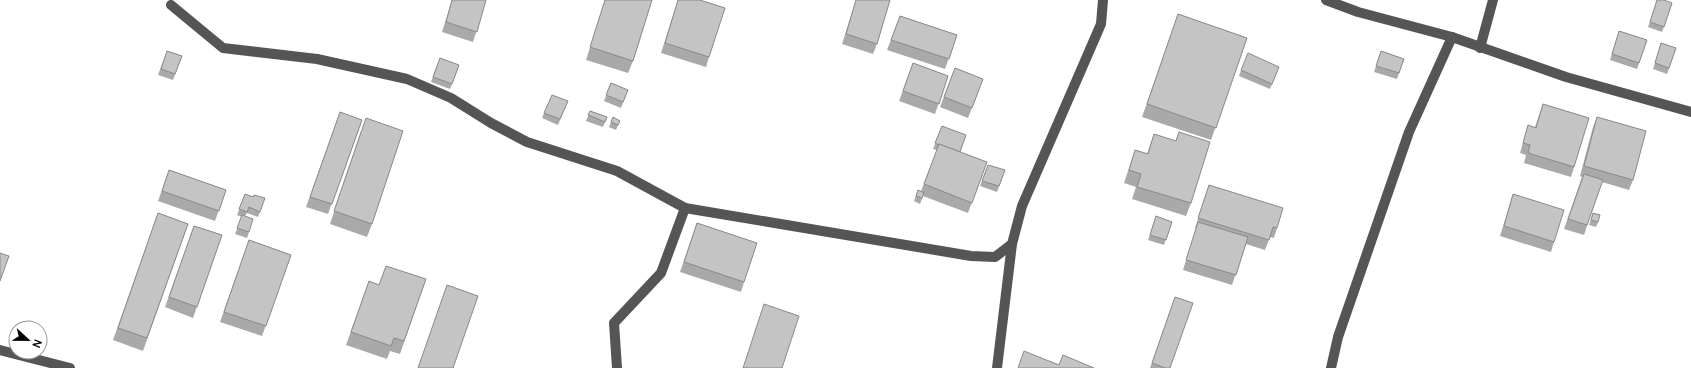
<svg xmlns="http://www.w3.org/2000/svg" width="1691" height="368" viewBox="0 0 1691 368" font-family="Manrope,sans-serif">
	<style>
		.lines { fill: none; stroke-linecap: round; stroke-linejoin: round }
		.minor { stroke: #555; stroke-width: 10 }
		.wall { fill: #a9a9a9 }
		.building { fill: #c4c4c4; stroke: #898989 }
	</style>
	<rect width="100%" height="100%" fill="#fff"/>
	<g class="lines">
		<g class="minor">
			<path d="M 1326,0 L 1358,12 L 1452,37 L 1566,77 L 1691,112"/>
			<path d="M 171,5 L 223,48 L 317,59 L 407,79 L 451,98 L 491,123 L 527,142 L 617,171 L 685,208 L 971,256 L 995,257 L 1012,244 L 1022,206 L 1101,24 L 1103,0"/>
			<path d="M 1480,48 L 1493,0"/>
			<path d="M 0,350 L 70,368"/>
			<path d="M 617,368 L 614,323 L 661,273 L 685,208"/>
			<path d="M 997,368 L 1012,244"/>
			<path d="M 1331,368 L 1338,337 L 1409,132 L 1452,37"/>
		</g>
	</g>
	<g class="wall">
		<path d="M 452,0 L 486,0 L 473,42 L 442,32 Z"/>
		<path d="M 605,0 L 652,0 L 633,61 L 628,73 L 586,60 Z"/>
		<path d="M 678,0 L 709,57 L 706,67 L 661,53 Z"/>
		<path d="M 856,0 L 890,0 L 877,44 L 873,54 L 842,44 Z"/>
		<path d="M 1657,0 L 1672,3 L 1662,32 L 1648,27 Z"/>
		<path d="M 1178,14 L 1247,38 L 1211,140 L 1142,117 Z"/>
		<path d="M 900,16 L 957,35 L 945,69 L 887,50 Z"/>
		<path d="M 1619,31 L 1647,40 L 1637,69 L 1610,60 Z"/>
		<path d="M 1661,43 L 1676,48 L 1667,74 L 1653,69 Z"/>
		<path d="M 167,51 L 182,56 L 173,80 L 158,75 Z"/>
		<path d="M 1381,51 L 1404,59 L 1397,79 L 1374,72 Z"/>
		<path d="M 440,58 L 459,65 L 450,89 L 431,82 Z"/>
		<path d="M 913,63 L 948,76 L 935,114 L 899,101 Z"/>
		<path d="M 1279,67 L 1270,89 L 1239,76 L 1241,70 Z"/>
		<path d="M 955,68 L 983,79 L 968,118 L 940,107 Z"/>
		<path d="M 611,83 L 628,90 L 621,108 L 604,101 Z"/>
		<path d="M 568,101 L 558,125 L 542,118 L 544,113 Z"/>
		<path d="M 1543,104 L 1574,167 L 1571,177 L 1524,163 L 1526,155 L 1520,153 L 1528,125 L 1535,127 Z"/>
		<path d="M 590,111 L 607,117 L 603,127 L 586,121 Z"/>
		<path d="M 340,112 L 362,120 L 328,214 L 306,207 Z"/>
		<path d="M 613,117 L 620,121 L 616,130 L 609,127 Z"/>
		<path d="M 1597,117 L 1633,180 L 1629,190 L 1602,182 L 1584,235 L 1564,229 L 1582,177 L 1580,176 L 1593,127 Z"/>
		<path d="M 942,126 L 960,152 L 987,162 L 968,213 L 923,196 L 920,204 L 914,201 L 918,190 L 921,191 L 937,150 L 933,149 Z"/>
		<path d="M 361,131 L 372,224 L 367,237 L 330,224 Z"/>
		<path d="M 1179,132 L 1191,203 L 1186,216 L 1132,199 L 1136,187 L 1124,183 L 1135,150 L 1147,154 L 1154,134 L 1176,141 Z"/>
		<path d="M 988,165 L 1005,170 L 997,192 L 980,186 Z"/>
		<path d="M 169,170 L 226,190 L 215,221 L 158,201 Z"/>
		<path d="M 1209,185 L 1277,228 L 1274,238 L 1270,237 L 1265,250 L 1246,244 L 1232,285 L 1183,270 L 1196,228 L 1195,228 Z"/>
		<path d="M 245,194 L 253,197 L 265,198 L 258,217 L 247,213 L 245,216 L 249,232 L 247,238 L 235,234 L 242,217 L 237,215 Z"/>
		<path d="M 1513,194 L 1554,242 L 1551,252 L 1500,236 Z"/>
		<path d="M 158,213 L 188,224 L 143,351 L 113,340 Z"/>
		<path d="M 1593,213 L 1598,222 L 1596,227 L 1589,225 Z"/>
		<path d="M 1156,216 L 1172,222 L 1164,245 L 1148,240 Z"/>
		<path d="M 697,223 L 744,282 L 741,292 L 680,272 Z"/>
		<path d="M 194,226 L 222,235 L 193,318 L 165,307 Z"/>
		<path d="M 249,240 L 291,255 L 262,336 L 220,322 Z"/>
		<path d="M 426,279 L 400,354 L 390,351 L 387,359 L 346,345 L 369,281 L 379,285 Z"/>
		<path d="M 1175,297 L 1170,368 L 1150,368 Z"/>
	</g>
	<g class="building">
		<path d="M 452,0 L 486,0 L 477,32 L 446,22 Z"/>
		<path d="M 605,0 L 652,0 L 633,61 L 590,47 Z"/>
		<path d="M 678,0 L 700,0 L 725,8 L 709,57 L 665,43 Z"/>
		<path d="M 856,0 L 890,0 L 877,44 L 846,34 Z"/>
		<path d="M 1657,0 L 1664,0 L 1672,3 L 1664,27 L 1650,22 Z"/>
		<path d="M 1178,14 L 1247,38 L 1216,128 L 1147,104 Z"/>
		<path d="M 900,16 L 957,35 L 949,59 L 891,40 Z"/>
		<path d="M 1619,31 L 1647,40 L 1639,63 L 1612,54 Z"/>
		<path d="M 1661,43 L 1676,48 L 1669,68 L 1655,63 Z"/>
		<path d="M 167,51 L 182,56 L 175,74 L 161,69 Z"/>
		<path d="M 1381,51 L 1404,59 L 1399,73 L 1376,66 Z"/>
		<path d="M 1248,53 L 1279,67 L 1272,84 L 1241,70 Z"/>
		<path d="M 440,58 L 459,65 L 452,84 L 433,77 Z"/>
		<path d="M 913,63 L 948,76 L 939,104 L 903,91 Z"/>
		<path d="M 955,68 L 983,79 L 972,108 L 944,97 Z"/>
		<path d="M 611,83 L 628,90 L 623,102 L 606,95 Z"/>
		<path d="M 552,95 L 568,101 L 560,119 L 544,113 Z"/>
		<path d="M 1543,104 L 1589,118 L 1574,167 L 1528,153 L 1530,145 L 1523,143 L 1528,125 L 1536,128 Z"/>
		<path d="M 590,111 L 607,117 L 605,122 L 588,115 Z"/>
		<path d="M 340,112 L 362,120 L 332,204 L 310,197 Z"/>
		<path d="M 613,117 L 620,121 L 618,125 L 611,122 Z"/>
		<path d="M 1597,117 L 1646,131 L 1633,180 L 1584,166 Z"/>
		<path d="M 366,118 L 403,131 L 372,224 L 334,211 Z"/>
		<path d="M 942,126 L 966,135 L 960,152 L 939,144 L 939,145 L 935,143 Z"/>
		<path d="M 1179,132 L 1210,142 L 1191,203 L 1137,187 L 1141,174 L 1129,170 L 1135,150 L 1148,154 L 1154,134 L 1176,141 Z"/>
		<path d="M 939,144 L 987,162 L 972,203 L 924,184 Z"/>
		<path d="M 988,165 L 1005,170 L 999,186 L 982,181 Z"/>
		<path d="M 169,170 L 226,190 L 219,211 L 162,191 Z"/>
		<path d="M 1584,174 L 1603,180 L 1587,225 L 1568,219 Z"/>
		<path d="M 1209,185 L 1283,208 L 1277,228 L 1273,227 L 1269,240 L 1198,218 Z"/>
		<path d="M 918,190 L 924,193 L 922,198 L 916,196 Z"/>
		<path d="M 245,194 L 253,197 L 254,195 L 265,198 L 260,212 L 249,207 L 247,212 L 239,209 Z"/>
		<path d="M 1513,194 L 1564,210 L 1554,242 L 1504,226 Z"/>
		<path d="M 158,213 L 188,224 L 147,338 L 118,328 Z"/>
		<path d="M 1593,213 L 1600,215 L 1598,222 L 1591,220 Z"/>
		<path d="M 242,215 L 253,219 L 249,232 L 237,228 Z"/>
		<path d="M 1156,216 L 1172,222 L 1166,240 L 1150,235 Z"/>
		<path d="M 1198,222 L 1248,237 L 1236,275 L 1186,260 Z"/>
		<path d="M 697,223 L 757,243 L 744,282 L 684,262 Z"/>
		<path d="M 194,226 L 222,235 L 197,307 L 169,297 Z"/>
		<path d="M 249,240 L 291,255 L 266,326 L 224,312 Z"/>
		<path d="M 0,253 L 9,256 L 0,281 Z"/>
		<path d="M 386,266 L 426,279 L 404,341 L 394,338 L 391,346 L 351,332 L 369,281 L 379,285 Z"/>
		<path d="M 447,285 L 478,296 L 453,368 L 418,368 Z"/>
		<path d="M 1175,297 L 1193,303 L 1170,368 L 1165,368 L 1152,363 Z"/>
		<path d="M 764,304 L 799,316 L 782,368 L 743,368 Z"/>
		<path d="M 1024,351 L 1059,365 L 1063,355 L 1094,368 L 1018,368 Z"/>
	</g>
	<g transform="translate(28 340) rotate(112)"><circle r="19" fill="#ffffff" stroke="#999999"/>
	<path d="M0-3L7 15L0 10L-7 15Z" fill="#000000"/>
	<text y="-6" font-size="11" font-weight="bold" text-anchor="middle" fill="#000000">N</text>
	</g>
</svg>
